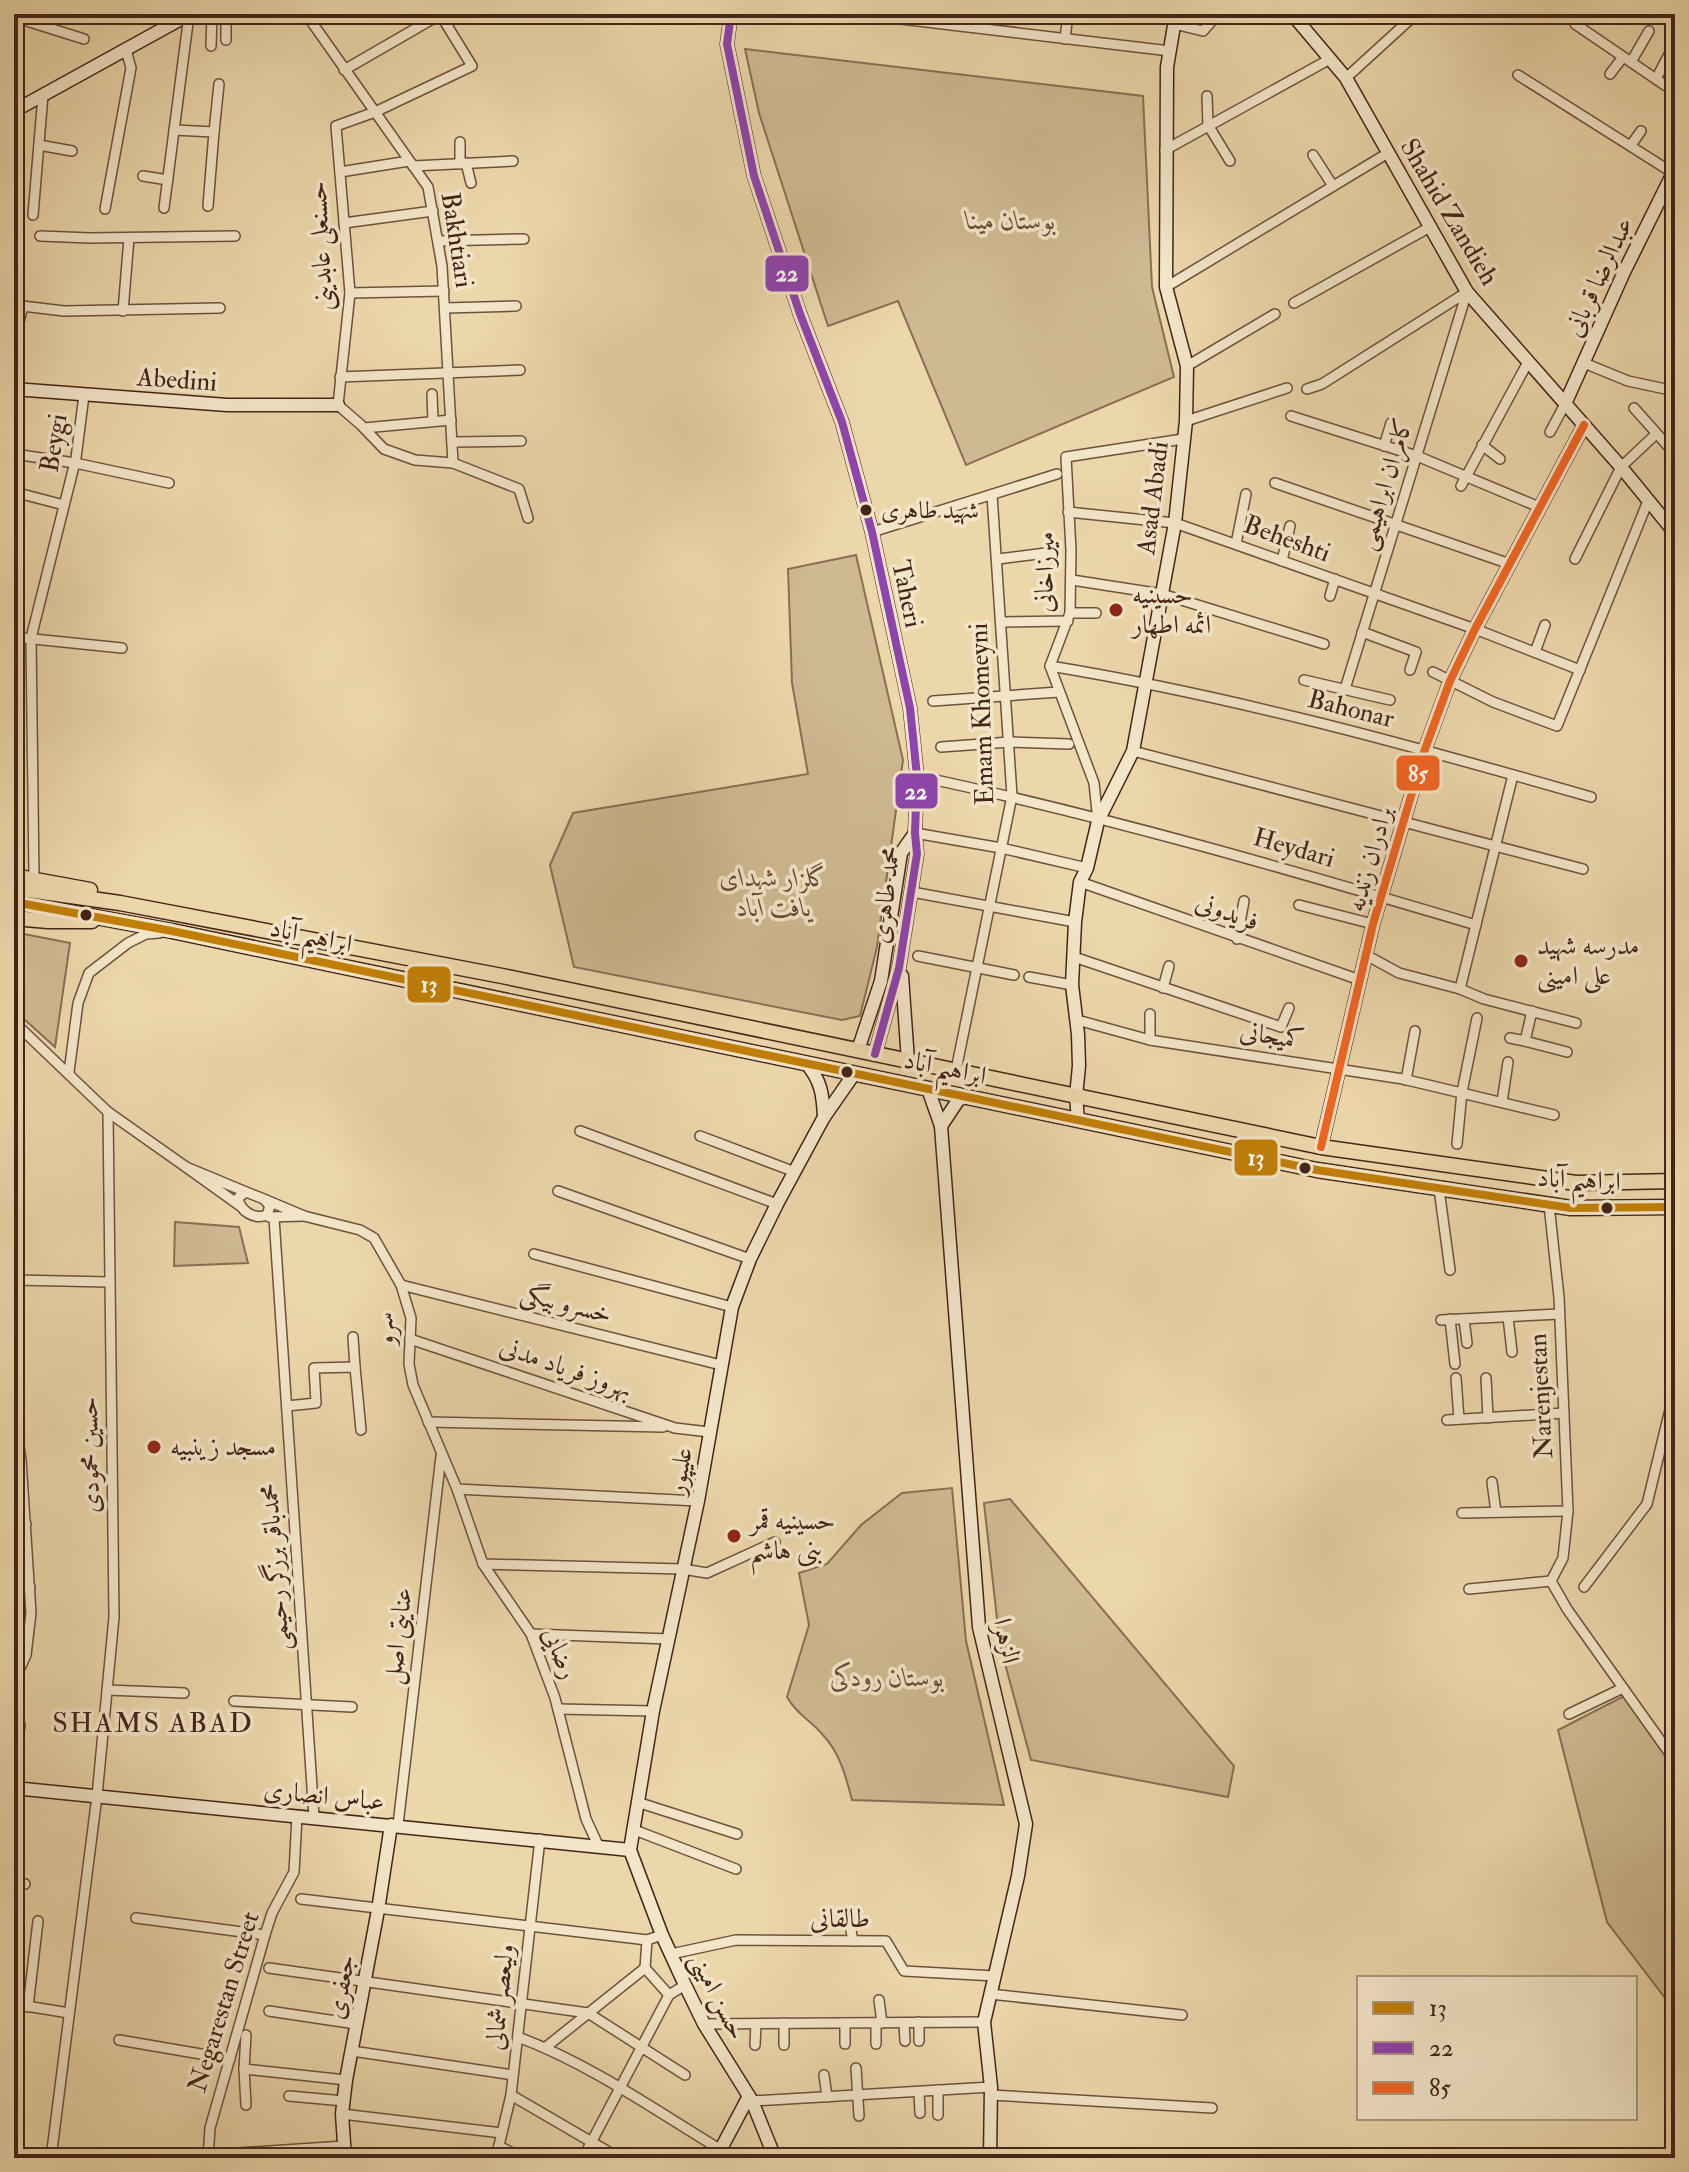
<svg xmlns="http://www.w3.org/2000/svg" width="1689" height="2172" viewBox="0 0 1689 2172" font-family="'IM FELL Double Pica',Amiri,serif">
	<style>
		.green { fill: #cfb992; stroke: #8a6e55; stroke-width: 2 }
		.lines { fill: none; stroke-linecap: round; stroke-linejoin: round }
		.street-casing { stroke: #6e513d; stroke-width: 12 }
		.secondary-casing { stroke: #442418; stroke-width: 15 }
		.primary-casing { stroke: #442418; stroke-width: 17 }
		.street { stroke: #f3e5c8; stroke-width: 9 }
		.secondary { stroke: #f3e5c8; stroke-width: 12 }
		.primary { stroke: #ecd7ab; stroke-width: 14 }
		.bus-1-casing { stroke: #f3e5c8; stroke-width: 14 }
		.bus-2-casing { stroke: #f3e5c8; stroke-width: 14 }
		.bus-3-casing { stroke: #f3e5c8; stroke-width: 14 }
		.bus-1 { stroke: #c17f07; stroke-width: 8 }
		.bus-2 { stroke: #8e44ad; stroke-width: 8 }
		.bus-3 { stroke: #f26522; stroke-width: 8 }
		.bus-dot { fill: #442418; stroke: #f3e5c8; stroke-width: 3 }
		.poi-dot { fill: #8f2418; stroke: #f3e5c8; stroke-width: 3 }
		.labels { text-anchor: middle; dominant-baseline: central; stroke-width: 7; stroke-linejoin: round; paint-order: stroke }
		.bus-label { font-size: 24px; fill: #442418; stroke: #f3e5c8; text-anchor: start }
		.street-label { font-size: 26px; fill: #442418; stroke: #f3e5c8 }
		.park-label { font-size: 26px; font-style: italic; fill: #674936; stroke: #f3e5c8 }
		.poi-label { font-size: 26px; fill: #442418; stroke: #f3e5c8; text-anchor: start }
		.neighbourhood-label { font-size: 28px; letter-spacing: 2px; fill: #442418; stroke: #f3e5c8 }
		.line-badge { stroke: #f3e5c8; stroke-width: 3 }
		.badge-label { font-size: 22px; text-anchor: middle; font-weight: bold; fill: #fff }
	</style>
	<rect width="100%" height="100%" fill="#ecd7ab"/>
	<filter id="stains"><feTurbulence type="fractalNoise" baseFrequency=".0025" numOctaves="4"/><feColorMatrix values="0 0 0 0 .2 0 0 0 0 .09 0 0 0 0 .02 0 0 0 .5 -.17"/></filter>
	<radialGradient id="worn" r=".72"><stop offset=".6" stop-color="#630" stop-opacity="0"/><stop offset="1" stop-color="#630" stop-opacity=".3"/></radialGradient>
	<g class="green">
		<path d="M 745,49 L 1143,96 L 1152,287 L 1174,377 L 966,465 L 898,301 L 828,326 L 759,113 Z"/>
		<path d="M 856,555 L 903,760 L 877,947 L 860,1016 L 842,1020 L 574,967 L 550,865 L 573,813 L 808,774 L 792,683 L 788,569 Z"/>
		<path d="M 14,932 L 70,943 L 55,1047 L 14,1010 Z"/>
		<path d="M 175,1222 L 239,1227 L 248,1263 L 174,1266 Z"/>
		<path d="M 952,1488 L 966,1641 L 1004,1805 L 852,1800 C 846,1777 840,1753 823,1735 C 810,1719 799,1717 787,1697 L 809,1625 L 799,1573 L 827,1564 L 861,1525 L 902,1493 Z"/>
		<path d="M 1010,1499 L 1234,1766 L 1228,1797 L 1031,1760 L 1000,1645 L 984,1503 Z"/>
		<path d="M 1624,1696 L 1675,1766 L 1675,2011 L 1607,1922 L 1558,1730 Z"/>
	</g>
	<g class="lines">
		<defs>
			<g id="street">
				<path d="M 306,14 L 428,187 L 442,266 L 453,463"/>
				<path d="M 440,14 L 472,66 L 375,112 L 336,126 L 350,293 L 338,405 L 361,425 L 384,449 L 415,460 L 453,463 L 519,489 L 528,518"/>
				<path d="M 647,14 L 647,17"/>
				<path d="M 859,14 L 1170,51"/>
				<path d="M 14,17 L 84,39"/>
				<path d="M 319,19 L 327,14"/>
				<path d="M 1174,24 L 1203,31 L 1218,14"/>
				<path d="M 1575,24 L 1675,92"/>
				<path d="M 1065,39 L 1068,14"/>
				<path d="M 226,40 L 226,14"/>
				<path d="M 211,46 L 212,14"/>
				<path d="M 1631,62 L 1649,31"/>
				<path d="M 344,70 L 441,14"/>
				<path d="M 1610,74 L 1623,57"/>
				<path d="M 1518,75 L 1673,173"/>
				<path d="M 1346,78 L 1416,14"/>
				<path d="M 1656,79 L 1675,43"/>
				<path d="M 1207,96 L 1208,125 L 1230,161"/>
				<path d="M 174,130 L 214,132 L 208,206"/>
				<path d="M 214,132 L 219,84"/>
				<path d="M 39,145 L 72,151"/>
				<path d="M 1631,145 L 1641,131"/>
				<path d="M 1165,150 L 1330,59"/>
				<path d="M 1313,155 L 1333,186"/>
				<path d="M 466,163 L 471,183"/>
				<path d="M 460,164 L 460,142"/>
				<path d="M 413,166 L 513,161"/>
				<path d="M 340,172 L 409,161"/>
				<path d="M 143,176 L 168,180"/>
				<path d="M 164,208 L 189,15"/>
				<path d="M 105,209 L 131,68 L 126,50"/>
				<path d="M 33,215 L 43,95"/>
				<path d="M 344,223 L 433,211"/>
				<path d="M 40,236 L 90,238 L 235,236"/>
				<path d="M 438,241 L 524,239"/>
				<path d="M 1166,287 L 1388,153"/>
				<path d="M 350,293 L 444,291"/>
				<path d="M 1294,303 L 1430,227"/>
				<path d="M 14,305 L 64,311 L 220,308"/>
				<path d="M 445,308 L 516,306"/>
				<path d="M 123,311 L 129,238"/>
				<path d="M 14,342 L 23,306"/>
				<path d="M 1584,363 L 1628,381 L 1675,391"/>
				<path d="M 1187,366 L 1275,314"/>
				<path d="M 340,377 L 520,370"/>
				<path d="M 1307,389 L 1322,384 L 1467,292"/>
				<path d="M 432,394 L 433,421"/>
				<path d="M 1634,408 L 1675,454"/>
				<path d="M 1291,416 L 1417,456 L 1539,507"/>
				<path d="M 1186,421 L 1287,388"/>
				<path d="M 364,428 L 451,420"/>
				<path d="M 1550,432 L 1565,404"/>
				<path d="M 452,442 L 521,441"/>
				<path d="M 1482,445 L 1500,459"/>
				<path d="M 1384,446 L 1391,423"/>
				<path d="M 21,455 L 75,463 L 169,483"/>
				<path d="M 1275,483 L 1510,564"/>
				<path d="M 1461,486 L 1528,362"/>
				<path d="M 14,492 L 64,505"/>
				<path d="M 1068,512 L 1175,523 L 1475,629 L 1580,670"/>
				<path d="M 872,532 L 1057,474"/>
				<path d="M 1236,544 L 1246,494"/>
				<path d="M 998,559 L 1054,552"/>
				<path d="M 1575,559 L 1621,467 L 1656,434"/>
				<path d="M 1282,561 L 1290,526"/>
				<path d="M 1072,580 L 1162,594 L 1324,644"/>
				<path d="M 1330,596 L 1335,579"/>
				<path d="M 1070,613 L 1096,613"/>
				<path d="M 1002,622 L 1068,621"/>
				<path d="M 1362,632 L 1416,652 L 1410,670"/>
				<path d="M 14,637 L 122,648"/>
				<path d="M 1535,652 L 1545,625"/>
				<path d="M 1050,666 C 1233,696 1413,746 1591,797"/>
				<path d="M 1433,672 L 1493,702 L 1557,726 L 1648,501"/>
				<path d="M 1304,680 L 1390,700"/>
				<path d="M 1345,689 L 1467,292"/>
				<path d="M 933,701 L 1059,692"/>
				<path d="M 941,747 L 1010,742 L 1069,744"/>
				<path d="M 1133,751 L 1583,869"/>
				<path d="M 917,776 C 1106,816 1291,870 1476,925"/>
				<path d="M 1098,821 L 1094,783 L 1050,666 L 1070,613 L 1071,550 L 1066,457 L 1183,439"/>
				<path d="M 915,833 L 1001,848 L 1087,868"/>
				<path d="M 34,878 L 31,638 L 76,458 L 84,395"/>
				<path d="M 1080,882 L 1360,980"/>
				<path d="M 912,892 L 1075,922"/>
				<path d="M 1299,905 L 1373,924"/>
				<path d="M 1237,939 L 1244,901"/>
				<path d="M 1366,955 L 1399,973 L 1460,989 L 1484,999 L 1576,1023"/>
				<path d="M 918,956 L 1014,975"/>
				<path d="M 1074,957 L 1281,1027 L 1289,1008"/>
				<path d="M 1029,977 L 1072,985"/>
				<path d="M 1163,988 L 1169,966"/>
				<path d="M 1460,989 L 1513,775"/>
				<path d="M 1532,1011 L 1525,1041 L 1567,1052"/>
				<path d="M 1150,1014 L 1150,1040"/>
				<path d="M 1077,1020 L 1150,1040 L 1403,1079 L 1554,1115"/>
				<path d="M 14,1022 L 108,1112 L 186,1167"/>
				<path d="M 1510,1038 L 1525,1041"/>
				<path d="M 956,1070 L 1012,796 L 992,495"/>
				<path d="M 69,1072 L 78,1003 L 89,973 L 128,943 L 146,934 L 159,933"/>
				<path d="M 1406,1080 L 1415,1031"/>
				<path d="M 1502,1102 L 1508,1062"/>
				<path d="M 580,1131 L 777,1204"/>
				<path d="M 700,1136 L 795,1172"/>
				<path d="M 1457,1144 L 1462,1092 L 1477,1018"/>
				<path d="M 1439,1189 L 1450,1270"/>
				<path d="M 558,1191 L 750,1259"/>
				<path d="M 246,1192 L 264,1199 L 270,1206 L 267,1215 C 254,1220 240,1211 238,1198 Z"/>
				<path d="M 266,1200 L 304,1216 L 269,1217"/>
				<path d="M 239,1205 L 186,1167 L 246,1192"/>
				<path d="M 1549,1205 L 1559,1297 L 1568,1511 L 1563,1558 L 1551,1581"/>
				<path d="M 304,1216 L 360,1230 L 374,1238 L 401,1285 L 411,1318 L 409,1364 L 413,1385 L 457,1489 L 483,1564 L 531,1634 L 555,1698 L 586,1819 L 598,1845"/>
				<path d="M 274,1218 L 314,1817"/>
				<path d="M 534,1254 L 732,1307"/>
				<path d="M 14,1280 L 110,1282"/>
				<path d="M 401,1285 L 721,1365"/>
				<path d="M 1508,1317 L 1512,1352"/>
				<path d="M 1450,1319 L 1455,1364"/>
				<path d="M 1464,1319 L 1467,1343"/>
				<path d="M 1441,1320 L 1559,1314"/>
				<path d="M 353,1337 L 355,1367"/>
				<path d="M 410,1339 L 675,1428 L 709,1432"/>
				<path d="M 1456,1378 L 1459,1419"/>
				<path d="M 1486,1378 L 1488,1418"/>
				<path d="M 287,1406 L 316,1403 L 314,1368 L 355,1367 L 361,1430"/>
				<path d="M 14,1415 L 21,1460 L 31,1613 L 26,1655 L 14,1681"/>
				<path d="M 1447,1420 L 1564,1413"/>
				<path d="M 428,1422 L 663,1427"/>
				<path d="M 1492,1482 L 1496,1512"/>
				<path d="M 457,1489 L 698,1501"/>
				<path d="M 1462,1513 L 1568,1511"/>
				<path d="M 14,1525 L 26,1524"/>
				<path d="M 483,1564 L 683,1569 L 707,1573 L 775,1542"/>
				<path d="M 1551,1581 L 1567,1609 L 1675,1761"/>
				<path d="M 1584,1587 L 1647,1504 L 1675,1389"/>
				<path d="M 14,1588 L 30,1587"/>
				<path d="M 1469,1589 L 1551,1581"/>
				<path d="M 531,1634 L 669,1639"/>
				<path d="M 107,1690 L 184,1693"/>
				<path d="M 234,1701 L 352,1707"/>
				<path d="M 558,1709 L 653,1711"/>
				<path d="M 1569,1714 L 1623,1688"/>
				<path d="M 14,1765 L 20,1725"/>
				<path d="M 637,1802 L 737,1834"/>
				<path d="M 398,1825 L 441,1456"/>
				<path d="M 632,1829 L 736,1869"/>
				<path d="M 14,1882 L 25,1884"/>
				<path d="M 301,1899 L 647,1940 L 662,1935"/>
				<path d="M 136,1918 L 265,1935"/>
				<path d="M 849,1920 L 853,1941"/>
				<path d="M 647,1940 L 645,1968 L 669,1995"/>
				<path d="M 671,1954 L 736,1940 L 886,1941 L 904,1971 L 995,1976"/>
				<path d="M 269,1968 L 588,2013 L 685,2075"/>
				<path d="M 990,1994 L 1182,2015"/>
				<path d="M 879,2000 L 882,2023"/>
				<path d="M 14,2004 L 69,2013"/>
				<path d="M 28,2007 L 38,1921"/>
				<path d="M 269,2011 L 356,2024"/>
				<path d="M 784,2023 L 784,2045"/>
				<path d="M 904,2023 L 905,2041"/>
				<path d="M 704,2024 L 984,2022"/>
				<path d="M 518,2037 C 590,2064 655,2110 721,2150"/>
				<path d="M 119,2040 L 230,2059"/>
				<path d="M 919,2041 L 919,2022"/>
				<path d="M 845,2044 L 845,2023"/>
				<path d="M 876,2044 L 876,2023"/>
				<path d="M 755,2045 L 756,2024"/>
				<path d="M 546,2047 L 645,1968"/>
				<path d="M 352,2051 L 513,2075"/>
				<path d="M 856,2068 L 859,2116"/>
				<path d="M 244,2069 L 346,2080"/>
				<path d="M 824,2075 L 827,2097"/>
				<path d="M 938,2090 L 938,2115"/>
				<path d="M 919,2092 L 920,2113"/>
				<path d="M 511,2095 L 619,2158"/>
				<path d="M 991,2095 L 1212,2108"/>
				<path d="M 289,2096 L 344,2101"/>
				<path d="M 752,2101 L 991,2087"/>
				<path d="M 246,2105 L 244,2069 L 246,2035"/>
				<path d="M 342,2114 L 502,2133"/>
				<path d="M 499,2146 L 522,2158"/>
				<path d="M 223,2154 L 344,2146"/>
				<path d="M 51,2158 L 97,1796 L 114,1617 L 108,1112"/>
				<path d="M 208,2158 L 210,2128 L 265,1935 L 272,1913 L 294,1872 L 297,1816"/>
				<path d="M 496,2158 L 511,2095 L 540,1839"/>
				<path d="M 583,2158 L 669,1995 L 685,1985"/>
			</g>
			<g id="secondary">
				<path d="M 731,14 L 727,44 L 754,176 L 800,314 L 842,422 L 872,532 L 910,708 L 917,776 L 915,833 L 917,854 L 899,968 L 875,1054"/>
				<path d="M 1292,14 L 1346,78 L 1467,292 L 1621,467 L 1675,533"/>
				<path d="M 14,111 L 190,14"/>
				<path d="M 14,389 L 227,405 L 338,405"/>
				<path d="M 1565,404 L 1624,272 L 1675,169"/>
				<path d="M 902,976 L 908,1061"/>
				<path d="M 858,1050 L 881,981 L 901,853 L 915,833"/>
				<path d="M 806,1063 C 821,1080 823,1095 824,1117"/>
				<path d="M 928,1089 L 941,1126 L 979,1627 L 1026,1824 L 1018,1876 L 984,2022 L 991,2087 L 990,2158"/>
				<path d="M 1078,1120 L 1076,1096 L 1079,1066 L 1078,1034 L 1072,985 L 1075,922 L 1080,882 L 1087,868 L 1098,821 L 1133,751 L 1175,523 L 1186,421 L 1187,366 L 1166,287 L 1167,67 L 1176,14"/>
				<path d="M 941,1126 L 959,1099 L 969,1097"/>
				<path d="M 1321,1147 L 1373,924 L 1425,749 L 1450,681 L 1475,629 L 1584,425"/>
				<path d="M 14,1788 L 630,1850"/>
				<path d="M 345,2158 L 342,2114 L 346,2080 L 378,1910 L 391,1825"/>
				<path d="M 716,2158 L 749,2096"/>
				<path d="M 775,2158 L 752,2101 L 704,2024 L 685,1985 L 662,1935 L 630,1850 L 653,1711 L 698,1501 L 732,1307 L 750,1259 L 777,1204 L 824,1117 L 854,1074"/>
			</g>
			<g id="primary">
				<path d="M 14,876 L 90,890"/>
				<path d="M 14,888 L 120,903 L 502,976 L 1321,1147 L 1576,1183 L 1675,1181"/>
				<path d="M 14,902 L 172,931 L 1317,1170 L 1571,1208 L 1675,1207"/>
				<path d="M 14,918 L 48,921 L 92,921"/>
			</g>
		</defs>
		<use href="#street" class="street-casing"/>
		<use href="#secondary" class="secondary-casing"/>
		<use href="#primary" class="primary-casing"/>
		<use href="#street" class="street"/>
		<use href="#secondary" class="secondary"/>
		<use href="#primary" class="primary"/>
		<defs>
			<path id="bus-1" d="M 14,902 L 172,931 L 1317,1170 L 1571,1208 L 1675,1207"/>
			<path id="bus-2" d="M 731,14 L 727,44 L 754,176 L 800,314 L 842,422 L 872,532 L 910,708 L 917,776 L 915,833 L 917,854 L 899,968 L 875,1054"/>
			<path id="bus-3" d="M 1321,1147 L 1373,924 L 1425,749 L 1450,681 L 1475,629 L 1584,425"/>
		</defs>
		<use href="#bus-1" class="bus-1-casing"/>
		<use href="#bus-2" class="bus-2-casing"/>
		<use href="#bus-3" class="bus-3-casing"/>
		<use href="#bus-1" class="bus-1"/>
		<use href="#bus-2" class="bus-2"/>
		<use href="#bus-3" class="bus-3"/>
	</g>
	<g class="bus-dot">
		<circle cx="866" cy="510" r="7"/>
		<circle cx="86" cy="915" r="7"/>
		<circle cx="847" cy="1072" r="7"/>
		<circle cx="1305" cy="1168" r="7"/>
		<circle cx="1607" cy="1208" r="7"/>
	</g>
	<g class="poi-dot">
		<circle cx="1116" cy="610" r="8"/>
		<circle cx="1521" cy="961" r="8"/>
		<circle cx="154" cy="1447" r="8"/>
		<circle cx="734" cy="1536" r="8"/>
	</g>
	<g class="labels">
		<g class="bus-label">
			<text x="881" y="510">شهید طاهری</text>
		</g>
		<g class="street-label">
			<text transform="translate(1449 212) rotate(59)">Shahid Zandieh</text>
			<text transform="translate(457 240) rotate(81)">Bakhtiari</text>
			<text transform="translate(321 246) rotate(-93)">حسنعلی عابدینی</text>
			<text transform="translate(1599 277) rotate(-65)">عبدالرضا قربانی</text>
			<text transform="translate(177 380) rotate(4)">Abedini</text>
			<text transform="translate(54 443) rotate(-81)">Beygi</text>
			<text transform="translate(1385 484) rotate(-73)">کامران ابراهیمی</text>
			<text transform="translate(1153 498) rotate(-83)">Asad Abadi</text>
			<text transform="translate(1287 539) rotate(20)">Beheshti</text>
			<text transform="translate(1045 572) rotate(-89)">میرزاخانی</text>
			<text transform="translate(907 594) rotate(78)">Taheri</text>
			<text transform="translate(1351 709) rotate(14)">Bahonar</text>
			<text transform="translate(982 714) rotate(-92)">Emam Khomeyni</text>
			<text transform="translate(1294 848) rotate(16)">Heydari</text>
			<text transform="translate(1370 859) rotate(-74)">برادران زندیه</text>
			<text transform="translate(886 895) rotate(-83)">محمد طاهری</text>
			<text transform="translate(1227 912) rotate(20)">فریدونی</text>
			<text transform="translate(311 936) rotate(12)">ابراهیم آباد</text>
			<text transform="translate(1272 1036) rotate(9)">کمیجانی</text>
			<text transform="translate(945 1068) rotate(12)">ابراهیم آباد</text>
			<text transform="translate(1579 1180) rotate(3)">ابراهیم آباد</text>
			<text transform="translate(566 1304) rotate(14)">خسرو بیگی</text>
			<text transform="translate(385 1329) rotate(-94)">سرو</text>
			<text transform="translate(566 1368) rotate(19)">بهروز فریاد مدنی</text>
			<text transform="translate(1541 1396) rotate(-93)">Narenjestan</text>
			<text transform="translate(90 1455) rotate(-91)">حسین محمودی</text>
			<text transform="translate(680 1471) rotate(-80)">علیپور</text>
			<text transform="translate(275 1567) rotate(-94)">محمدباقر برزگر رحیمی</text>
			<text transform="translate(398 1636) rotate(-83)">عنایتی اصل</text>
			<text transform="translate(1006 1641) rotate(79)">الزهرا</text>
			<text transform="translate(560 1653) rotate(67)">رضایی</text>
			<text transform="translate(324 1796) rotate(6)">عباس انصاری</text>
			<text x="840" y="1919">طالقانی</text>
			<text transform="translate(341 1987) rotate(-79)">جعفری</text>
			<text transform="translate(718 1996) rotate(63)">حسن امینی</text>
			<text transform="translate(500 1997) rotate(-84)">ولیعصر شمالی</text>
			<text transform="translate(224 2002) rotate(-73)">Negarestan Street</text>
		</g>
		<g class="park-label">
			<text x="1011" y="221">بوستان مینا</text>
			<text x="774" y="878">گلزار شهدای<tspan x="774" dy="30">یافت آباد</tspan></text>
			<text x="887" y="1678">بوستان رودکی</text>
		</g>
		<g class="poi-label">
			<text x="1132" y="595">حسینیه<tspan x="1132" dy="30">ائمه اطهار</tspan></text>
			<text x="1537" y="946">مدرسه شهید<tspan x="1537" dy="30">علی امینی</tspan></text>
			<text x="170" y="1447">مسجد زینبیه</text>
			<text x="750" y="1521">حسینیه قمر<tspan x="750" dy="30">بنی هاشم</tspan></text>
		</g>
		<g class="neighbourhood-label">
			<text x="153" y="1723">SHAMS ABAD</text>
		</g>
	</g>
	<g class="line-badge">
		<rect x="764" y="254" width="46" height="39" rx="8" fill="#8e44ad"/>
		<rect x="1395" y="754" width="46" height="38" rx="8" fill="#f26522"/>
		<rect x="894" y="772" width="45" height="38" rx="8" fill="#8e44ad"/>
		<rect x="406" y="965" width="46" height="39" rx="8" fill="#c17f07"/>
		<rect x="1233" y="1138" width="46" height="39" rx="8" fill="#c17f07"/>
	</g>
	<g class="badge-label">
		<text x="787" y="281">22</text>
		<text x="1418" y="781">85</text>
		<text x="916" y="799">22</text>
		<text x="429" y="992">13</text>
		<text x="1256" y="1165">13</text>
	</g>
	<rect width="1689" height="2172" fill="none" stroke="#ecd7ab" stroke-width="48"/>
	<rect x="16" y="16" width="1657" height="2140" fill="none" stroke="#442418" stroke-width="4"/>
	<rect x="24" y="24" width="1641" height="2124" fill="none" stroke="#442418" stroke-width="2"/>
	<rect x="1357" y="1976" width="280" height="144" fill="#f3e5c8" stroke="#ad9882" stroke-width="2"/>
	<rect x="1373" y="2002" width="40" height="12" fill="#c17f07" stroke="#ad9882" stroke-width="2"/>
	<text x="1429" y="2016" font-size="24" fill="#442418">13</text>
	<rect x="1373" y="2042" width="40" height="12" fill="#8e44ad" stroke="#ad9882" stroke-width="2"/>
	<text x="1429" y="2056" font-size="24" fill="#442418">22</text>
	<rect x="1373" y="2082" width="40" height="12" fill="#f26522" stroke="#ad9882" stroke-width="2"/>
	<text x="1429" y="2096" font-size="24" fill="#442418">85</text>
	<rect width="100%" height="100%" filter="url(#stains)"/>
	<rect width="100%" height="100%" fill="url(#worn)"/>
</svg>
